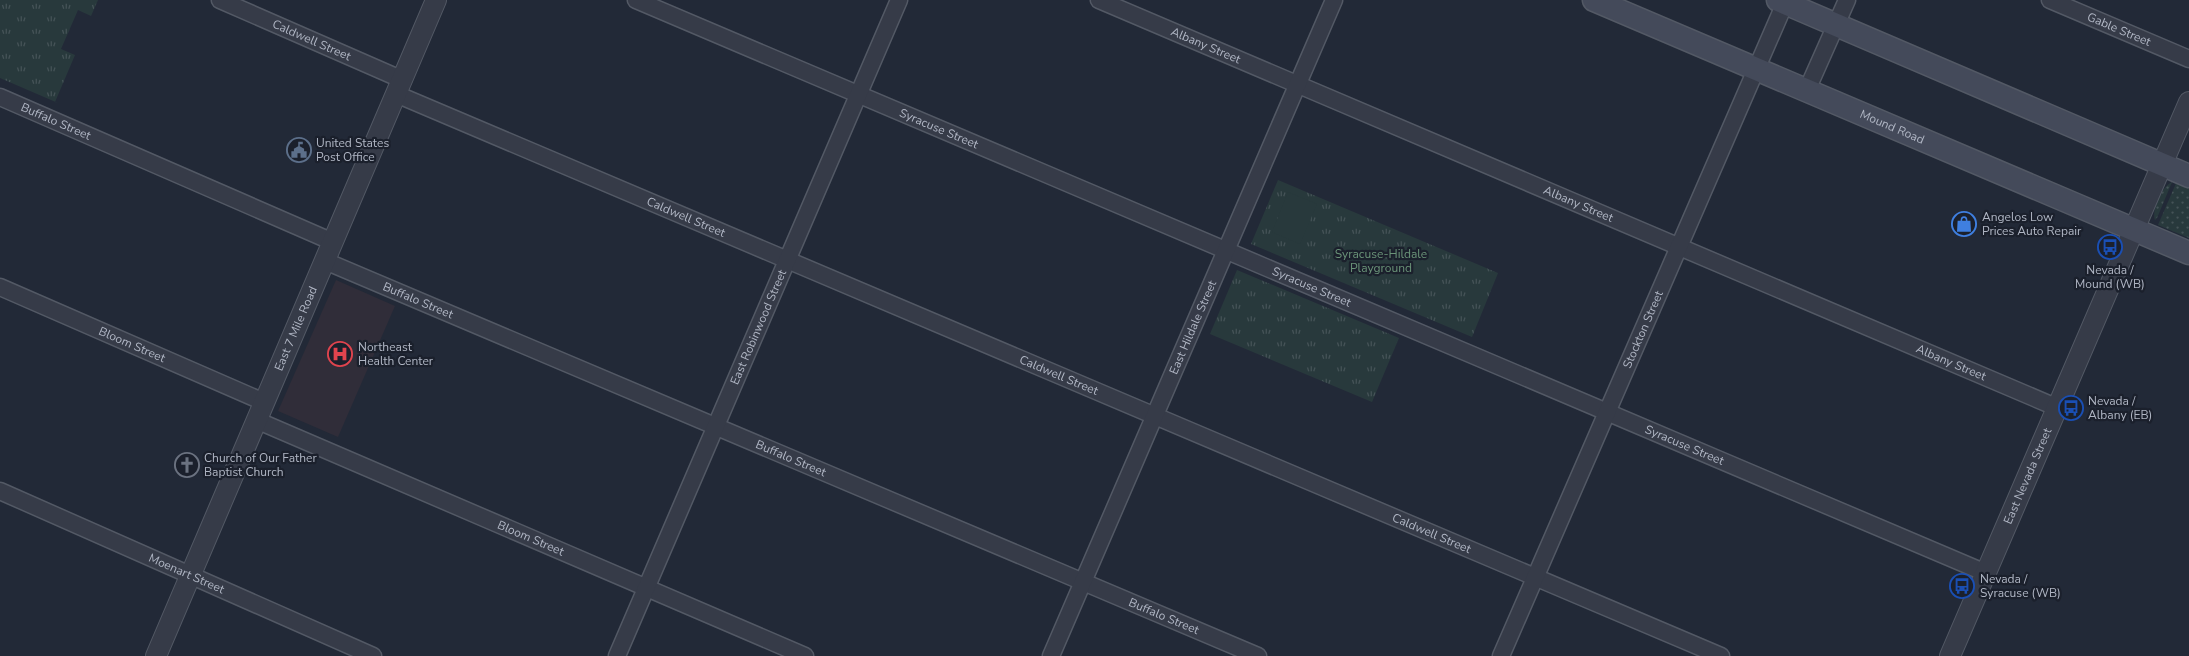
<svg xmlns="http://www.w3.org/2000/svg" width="2189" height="656" viewBox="0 0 2189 656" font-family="'Nunito Sans',sans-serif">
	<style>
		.medical { fill: #302d39 }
		.grass { fill: url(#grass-dots) }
		.park { fill: url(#park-tufts) }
		.pitch { fill: #28393c }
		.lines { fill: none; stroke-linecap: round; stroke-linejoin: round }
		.minor-casing { stroke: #535965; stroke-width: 19 }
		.tertiary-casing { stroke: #535965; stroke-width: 22 }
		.secondary-casing { stroke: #535965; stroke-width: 25 }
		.minor { stroke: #363b48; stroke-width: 16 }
		.tertiary { stroke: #363b48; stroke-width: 20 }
		.secondary { stroke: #444a5a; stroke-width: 22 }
		.labels { text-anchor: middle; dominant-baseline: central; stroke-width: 4.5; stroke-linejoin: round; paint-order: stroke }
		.street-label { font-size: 12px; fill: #b0b6c4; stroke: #1b202c }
		.poi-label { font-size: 12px; fill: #b0b6c4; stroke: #1b202c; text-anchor: start }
		.park-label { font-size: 12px; fill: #6a9378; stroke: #1b202c }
	</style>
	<defs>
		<pattern id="grass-dots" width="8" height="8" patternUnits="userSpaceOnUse" patternTransform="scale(1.25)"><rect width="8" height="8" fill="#28393c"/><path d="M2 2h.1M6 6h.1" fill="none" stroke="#455357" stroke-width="1.8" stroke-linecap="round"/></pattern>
		<pattern id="park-tufts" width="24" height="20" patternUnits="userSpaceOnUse" patternTransform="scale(1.25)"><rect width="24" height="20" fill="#28393c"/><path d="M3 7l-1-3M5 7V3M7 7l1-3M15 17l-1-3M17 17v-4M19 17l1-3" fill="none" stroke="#455357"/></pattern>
	</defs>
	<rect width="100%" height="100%" fill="#222937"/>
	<path class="medical" d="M 336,280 L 395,306 L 338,437 L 278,411 Z"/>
	<g class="grass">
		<path d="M 2177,181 L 2189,186 L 2189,238 L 2158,225 Z"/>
		<path d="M 2172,182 L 2157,218 L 2155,220 C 2151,211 2162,186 2172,182 Z"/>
	</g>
	<g class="park">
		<path d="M 0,0 L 98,0 L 91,16 L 78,10 L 61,49 L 75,55 L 55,102 L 58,103 L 0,78 Z"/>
		<path d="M 1278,180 L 1498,273 L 1472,337 L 1251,244 Z"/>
		<path d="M 1237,270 L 1399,338 L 1372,402 L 1210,334 Z"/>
	</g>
	<path class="pitch" d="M 1288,192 L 1317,204 L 1300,244 L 1272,232 Z"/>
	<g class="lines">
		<defs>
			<g id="minor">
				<path id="s1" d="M 220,0 L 403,80"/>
				<path id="s2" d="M 636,0 L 1986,573"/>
				<path id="s3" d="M 1099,0 L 2058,408"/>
				<path id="s4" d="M 2050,0 L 2189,59"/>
				<path d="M 1807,90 L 1847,0"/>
				<path id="s5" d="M 396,94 L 1721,656"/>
				<path id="s6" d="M 0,97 L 333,242"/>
				<path id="s7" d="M 325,261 L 1258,656"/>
				<path id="s8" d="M 0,287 L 264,402"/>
				<path id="s9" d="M 256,420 L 805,656"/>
				<path id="s10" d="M 0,491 L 373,656"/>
				<path id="s11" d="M 617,656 L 899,0"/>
				<path id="s12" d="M 1051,656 L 1334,0"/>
				<path id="s13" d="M 1501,656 L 1785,3"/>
			</g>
			<g id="tertiary">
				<path id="s14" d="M 156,656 L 436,0"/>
				<path id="s15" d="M 1950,656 L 2189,102"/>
			</g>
			<g id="secondary">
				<path id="s16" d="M 1594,0 L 2189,253"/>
				<path d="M 1778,0 L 2189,176"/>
			</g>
		</defs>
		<use href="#minor" class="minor-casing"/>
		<use href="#tertiary" class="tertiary-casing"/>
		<use href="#secondary" class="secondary-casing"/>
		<use href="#minor" class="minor"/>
		<use href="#tertiary" class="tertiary"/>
		<use href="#secondary" class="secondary"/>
	</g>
	<defs>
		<symbol id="civic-ring" viewBox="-11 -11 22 22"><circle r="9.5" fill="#1b202c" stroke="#5c6f8a" stroke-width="1.5"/><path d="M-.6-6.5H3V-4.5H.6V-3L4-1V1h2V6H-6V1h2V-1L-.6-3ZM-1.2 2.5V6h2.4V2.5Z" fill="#5c6f8a"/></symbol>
		<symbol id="shop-ring" viewBox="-11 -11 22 22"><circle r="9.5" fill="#1b202c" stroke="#3f7fe0" stroke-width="1.5"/><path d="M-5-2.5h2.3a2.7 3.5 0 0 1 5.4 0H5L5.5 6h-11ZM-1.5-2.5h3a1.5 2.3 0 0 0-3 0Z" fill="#3f7fe0"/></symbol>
		<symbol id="bus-ring" viewBox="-11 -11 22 22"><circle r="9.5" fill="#1b202c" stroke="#1a4fb4" stroke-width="1.5"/><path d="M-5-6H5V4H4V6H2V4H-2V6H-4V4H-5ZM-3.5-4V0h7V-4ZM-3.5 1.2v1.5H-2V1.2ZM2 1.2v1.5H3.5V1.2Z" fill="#1a4fb4"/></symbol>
		<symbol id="hospital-ring" viewBox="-11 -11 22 22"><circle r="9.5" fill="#1b202c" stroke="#e0444e" stroke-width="1.5"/><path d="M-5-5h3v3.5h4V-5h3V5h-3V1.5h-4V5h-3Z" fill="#e0444e"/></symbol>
		<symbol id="church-ring" viewBox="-11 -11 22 22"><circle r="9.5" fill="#1b202c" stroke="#6b7280" stroke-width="1.5"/><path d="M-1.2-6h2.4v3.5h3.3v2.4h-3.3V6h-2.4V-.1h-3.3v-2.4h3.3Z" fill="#6b7280"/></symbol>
	</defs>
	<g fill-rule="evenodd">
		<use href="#civic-ring" x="285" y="136" width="28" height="28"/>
		<use href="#shop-ring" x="1950" y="210" width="28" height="28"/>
		<use href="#bus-ring" x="2096" y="233" width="28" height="28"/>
		<use href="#hospital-ring" x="326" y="340" width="28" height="28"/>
		<use href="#bus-ring" x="2057" y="394" width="28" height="28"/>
		<use href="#church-ring" x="173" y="451" width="28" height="28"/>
		<use href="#bus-ring" x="1948" y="572" width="28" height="28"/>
	</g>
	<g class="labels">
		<g class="street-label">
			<text stroke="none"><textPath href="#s4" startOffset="75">Gable Street</textPath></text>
			<text stroke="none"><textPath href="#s1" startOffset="100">Caldwell Street</textPath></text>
			<text stroke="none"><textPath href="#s3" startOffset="116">Albany Street</textPath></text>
			<text stroke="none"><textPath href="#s6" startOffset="61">Buffalo Street</textPath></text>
			<text stroke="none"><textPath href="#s16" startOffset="324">Mound Road</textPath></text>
			<text stroke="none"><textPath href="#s2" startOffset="329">Syracuse Street</textPath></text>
			<text stroke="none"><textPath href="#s3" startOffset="521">Albany Street</textPath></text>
			<text stroke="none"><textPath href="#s5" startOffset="315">Caldwell Street</textPath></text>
			<text stroke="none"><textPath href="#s2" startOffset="734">Syracuse Street</textPath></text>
			<text stroke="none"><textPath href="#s7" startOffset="101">Buffalo Street</textPath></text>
			<text stroke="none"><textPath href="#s14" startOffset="356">East 7 Mile Road</textPath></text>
			<text stroke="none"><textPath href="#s11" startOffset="358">East Robinwood Street</textPath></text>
			<text stroke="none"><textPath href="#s12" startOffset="358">East Hildale Street</textPath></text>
			<text stroke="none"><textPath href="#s13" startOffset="356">Stockton Street</textPath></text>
			<text stroke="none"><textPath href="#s8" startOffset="144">Bloom Street</textPath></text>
			<text stroke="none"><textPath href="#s3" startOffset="926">Albany Street</textPath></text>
			<text stroke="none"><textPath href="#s5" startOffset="720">Caldwell Street</textPath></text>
			<text stroke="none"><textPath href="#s2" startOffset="1139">Syracuse Street</textPath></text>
			<text stroke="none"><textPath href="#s7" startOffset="506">Buffalo Street</textPath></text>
			<text stroke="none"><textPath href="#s15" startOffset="196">East Nevada Street</textPath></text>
			<text stroke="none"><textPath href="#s5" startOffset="1125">Caldwell Street</textPath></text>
			<text stroke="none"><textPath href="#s9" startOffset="299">Bloom Street</textPath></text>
			<text stroke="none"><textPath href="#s10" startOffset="204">Moenart Street</textPath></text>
			<text stroke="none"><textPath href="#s7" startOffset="911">Buffalo Street</textPath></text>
		</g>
		<g class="poi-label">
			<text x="316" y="143">United States<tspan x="316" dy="14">Post Office</tspan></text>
			<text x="1982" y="217">Angelos Low<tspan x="1982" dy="14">Prices Auto Repair</tspan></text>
			<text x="2110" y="270" text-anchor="middle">Nevada /<tspan x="2110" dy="14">Mound (WB)</tspan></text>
			<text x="358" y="347">Northeast<tspan x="358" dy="14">Health Center</tspan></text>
			<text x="2088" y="401">Nevada /<tspan x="2088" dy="14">Albany (EB)</tspan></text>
			<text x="204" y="458">Church of Our Father<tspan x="204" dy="14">Baptist Church</tspan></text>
			<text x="1980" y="579">Nevada /<tspan x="1980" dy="14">Syracuse (WB)</tspan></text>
		</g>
		<g class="park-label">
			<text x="1381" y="254">Syracuse-Hildale<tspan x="1381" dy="14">Playground</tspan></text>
		</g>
	</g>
</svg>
